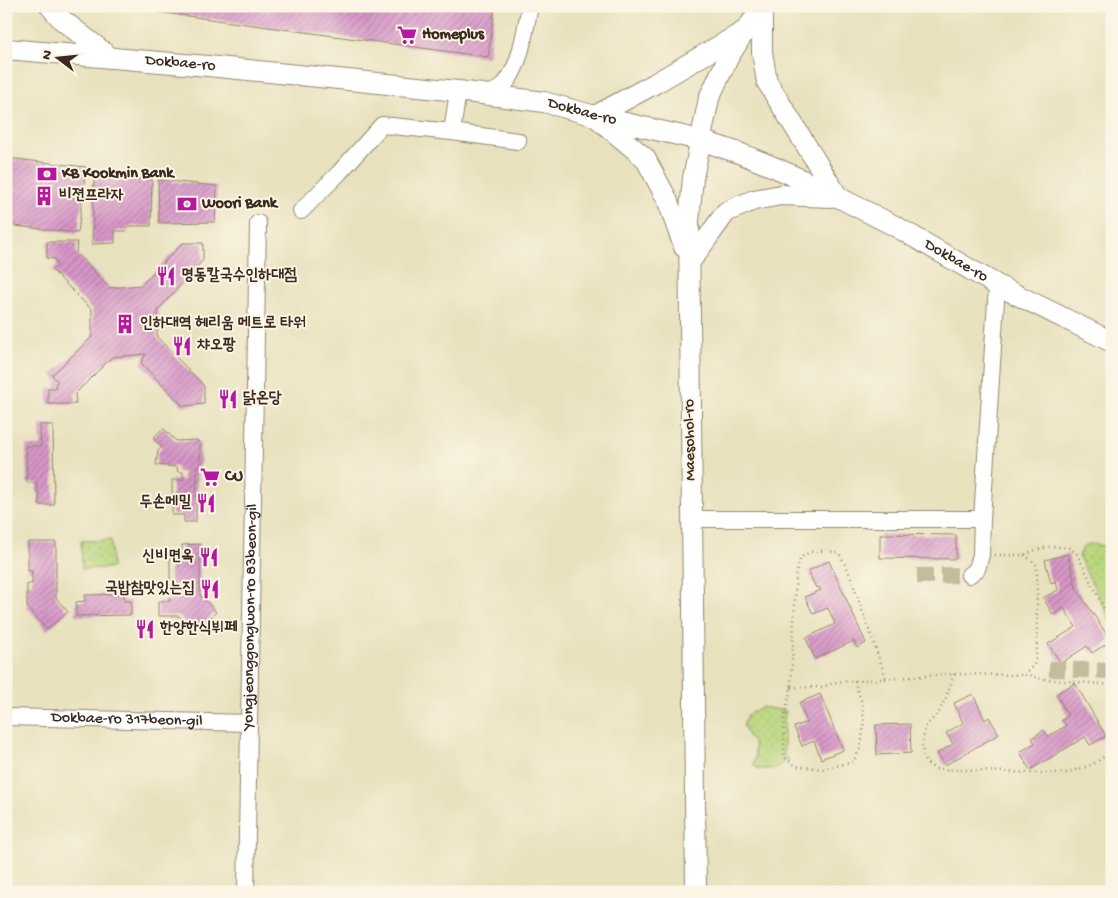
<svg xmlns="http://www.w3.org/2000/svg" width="1118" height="898" viewBox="0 0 1118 898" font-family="'Gochi Hand','Poor Story',sans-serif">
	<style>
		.park { fill: url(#park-dots); stroke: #7a804c }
		.building { fill: url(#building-hatch) }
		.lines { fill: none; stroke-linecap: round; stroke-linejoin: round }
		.minor-tunnel { stroke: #c5bc9d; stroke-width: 16; stroke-dasharray: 16 8; stroke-linecap: butt }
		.minor-casing { stroke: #92866e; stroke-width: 18 }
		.major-casing { stroke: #92866e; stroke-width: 22 }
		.path { stroke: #92866e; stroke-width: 2.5; stroke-dasharray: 1 4; stroke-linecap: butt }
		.minor { stroke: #fff; stroke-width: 16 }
		.major { stroke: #fff; stroke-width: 20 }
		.labels { text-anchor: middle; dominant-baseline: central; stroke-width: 4; stroke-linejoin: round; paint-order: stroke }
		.poi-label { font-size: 16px; font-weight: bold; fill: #3b2a1e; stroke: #fcf5e5; text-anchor: start }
		.street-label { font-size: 16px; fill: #3b2a1e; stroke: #fcf5e5 }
	</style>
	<defs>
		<pattern id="park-dots" width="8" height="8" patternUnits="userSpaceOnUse" patternTransform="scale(1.25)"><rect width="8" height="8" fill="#b8d57b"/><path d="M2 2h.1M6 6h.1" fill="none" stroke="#9fb76a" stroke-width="1.8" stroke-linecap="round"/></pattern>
		<pattern id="building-hatch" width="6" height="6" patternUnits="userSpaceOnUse" patternTransform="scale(1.25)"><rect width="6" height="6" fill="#d796c8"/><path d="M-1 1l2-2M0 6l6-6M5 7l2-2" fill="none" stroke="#b07ba2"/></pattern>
	</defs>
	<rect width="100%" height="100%" fill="#fcf5e5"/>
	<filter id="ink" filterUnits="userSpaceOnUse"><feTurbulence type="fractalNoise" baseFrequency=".02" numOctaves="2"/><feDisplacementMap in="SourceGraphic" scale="10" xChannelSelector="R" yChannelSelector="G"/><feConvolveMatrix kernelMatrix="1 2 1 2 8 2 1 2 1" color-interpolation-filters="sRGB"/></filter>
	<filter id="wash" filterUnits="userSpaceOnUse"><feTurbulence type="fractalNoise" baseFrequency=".0096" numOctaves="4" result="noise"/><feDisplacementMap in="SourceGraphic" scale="20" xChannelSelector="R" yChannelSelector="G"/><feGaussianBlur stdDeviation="1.12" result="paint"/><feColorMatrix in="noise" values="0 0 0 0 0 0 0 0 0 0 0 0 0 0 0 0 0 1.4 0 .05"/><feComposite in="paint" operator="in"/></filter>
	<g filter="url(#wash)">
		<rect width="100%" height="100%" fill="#e8e1bd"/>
		<g class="park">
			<path d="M 111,540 L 112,568 L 82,569 L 81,541 Z"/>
			<path d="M 1088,544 C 1096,544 1104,547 1112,546 L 1112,624 L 1079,557 L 1083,547 Z"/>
			<path d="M 762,707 L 786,711 L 784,720 L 784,756 L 789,760 L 774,769 L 758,769 L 753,764 L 755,758 L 754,744 L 748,736 L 743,725 L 748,714 Z"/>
		</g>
		<g id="blocks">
			<g class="building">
				<path d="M 158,6 L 495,6 L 488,57 L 158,12 Z"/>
				<path d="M 6,158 L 86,167 L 78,233 L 6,225 Z"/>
				<path d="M 152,179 L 151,226 L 127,226 L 127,231 L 115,231 L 115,243 L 92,244 L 94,180 Z"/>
				<path d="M 158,180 L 217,186 L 215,222 L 159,223 Z"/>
				<path d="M 47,242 L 77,242 L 76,253 L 110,288 L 141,285 L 183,243 L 203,243 L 203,260 L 158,310 L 157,337 L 204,386 L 204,404 L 183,406 L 141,363 L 146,354 L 112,357 L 75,394 L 76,404 L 48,404 L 48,388 L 56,388 L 55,384 L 58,382 L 52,375 L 92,337 L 92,310 L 52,270 L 57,266 L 55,259 L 47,258 Z"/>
				<path d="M 40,425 L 53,425 L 54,505 L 39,505 L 39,493 L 37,493 L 37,483 L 27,483 L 26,446 L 41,446 Z"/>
				<path d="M 163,428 L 176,441 L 197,440 L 200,444 L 200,466 L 197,466 L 196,522 L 184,522 L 184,515 L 172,515 L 172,480 L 183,480 L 183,472 L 178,472 L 177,467 L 156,465 L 158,451 L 162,447 L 153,438 Z"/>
				<path d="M 880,534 L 956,535 L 956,559 L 880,558 Z"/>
				<path d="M 28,542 L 56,542 L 56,598 L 68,612 L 47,630 L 27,607 L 27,584 L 32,584 L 32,571 L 28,571 Z"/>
				<path d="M 200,544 L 200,595 L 216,612 L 195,632 L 179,616 L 158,616 L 158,601 L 170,601 L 170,588 L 180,588 L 180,585 L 170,585 L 170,555 L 182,555 L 182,545 Z"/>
				<path d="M 1068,554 L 1076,588 L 1111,641 L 1092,653 L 1087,646 L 1061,663 L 1048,644 L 1076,627 L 1064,608 L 1053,615 L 1043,598 L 1058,590 L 1056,581 L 1051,583 L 1045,560 Z"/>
				<path d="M 829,561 L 866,643 L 857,648 L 854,641 L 815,659 L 806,638 L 835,624 L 828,608 L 813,614 L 805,597 L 821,590 L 819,587 L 816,588 L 808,571 Z"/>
				<path d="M 124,594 L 124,601 L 131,601 L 131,615 L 76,616 L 76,602 L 85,601 L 85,595 Z"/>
				<path d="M 1075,683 L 1106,736 L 1090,745 L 1085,737 L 1030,770 L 1020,752 L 1035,743 L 1032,738 L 1044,730 L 1048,736 L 1066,726 L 1062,720 L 1068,716 L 1056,694 Z"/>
				<path d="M 820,694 L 843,750 L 821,759 L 814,741 L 802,746 L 794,727 L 807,722 L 799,703 Z"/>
				<path d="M 973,694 L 985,720 L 989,717 L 999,734 L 945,765 L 937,753 L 953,744 L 946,733 L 963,723 L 954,703 Z"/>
				<path d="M 910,724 L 911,753 L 877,755 L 876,725 Z"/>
			</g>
		</g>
	</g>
	<g filter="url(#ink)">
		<use href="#blocks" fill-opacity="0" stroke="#92866e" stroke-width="1"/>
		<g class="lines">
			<g class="minor-tunnel">
				<path d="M 917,576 L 969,575"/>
				<path d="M 1049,669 L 1112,671"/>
			</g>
			<defs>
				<g id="minor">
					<path d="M 486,95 C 490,93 497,91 500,88 C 520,74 525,29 530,6"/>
					<path d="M 452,132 L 458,91"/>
					<path d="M 301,211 L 339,173 L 382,125 L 452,132 L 518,141"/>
					<path d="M 692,519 L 982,519"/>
					<path d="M 969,575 L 977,569 L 981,555 L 982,519 L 997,285"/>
					<path id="s1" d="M 6,717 L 249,723"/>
					<path id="s2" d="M 246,892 L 258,223"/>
				</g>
				<g id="major">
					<path d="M 50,6 L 61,19 L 111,58"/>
					<path d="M 762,8 L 762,52 L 767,82 L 838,197"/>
					<path id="s3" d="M 6,49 L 208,66 L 458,91 L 544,102 L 595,116 L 700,140 L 739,153 L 776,168 L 818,187 L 895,226 L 997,285 L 1112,342"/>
					<path d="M 684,247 L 667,199 L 645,158 L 595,116 L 654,84 L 743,32"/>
					<path d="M 690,262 L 726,212 L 754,200 L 781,195 L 831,197"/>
					<path d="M 696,892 L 689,221 L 693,178 L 709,98 L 728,58 L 745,31 L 764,6"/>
				</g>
			</defs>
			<use href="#minor" class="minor-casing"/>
			<use href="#major" class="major-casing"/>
			<g class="path">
				<path d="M 995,555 L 1024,555 L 1033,551 L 1051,546 L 1069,548 L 1077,554 L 1112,624"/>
				<path d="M 1024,555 L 1034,562 L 1037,566 L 1037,650 L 1034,665 L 1025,674"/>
				<path d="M 954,674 L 947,695 L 939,712 L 925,727 L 922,747 L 925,762 L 935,769 L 1031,773 L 1066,773 L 1091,765 L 1112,752"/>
				<path d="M 854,681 L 862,703 L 864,722 L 861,747 L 853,762 L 823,769 L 796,766 L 784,757 L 784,720 L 791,687 L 796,576 C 797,571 798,564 800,560 C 809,547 827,551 839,553 L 848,570 L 886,678"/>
				<path d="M 791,687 L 822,687 L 837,682 L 954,674 L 1028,675 L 1042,679 L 1112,685"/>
			</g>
			<use href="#minor" class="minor"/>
			<use href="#major" class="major"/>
		</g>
	</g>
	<defs>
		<symbol id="supermarket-bare" viewBox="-9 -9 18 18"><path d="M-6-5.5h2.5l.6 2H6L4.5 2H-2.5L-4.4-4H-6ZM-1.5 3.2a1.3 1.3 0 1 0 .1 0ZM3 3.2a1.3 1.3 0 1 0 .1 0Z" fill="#b5179e" stroke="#fcf5e5" stroke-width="2.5" paint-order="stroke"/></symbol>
		<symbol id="bank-bare" viewBox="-9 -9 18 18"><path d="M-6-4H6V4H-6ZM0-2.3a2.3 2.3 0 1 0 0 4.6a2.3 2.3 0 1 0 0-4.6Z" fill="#b5179e" stroke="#fcf5e5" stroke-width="2.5" paint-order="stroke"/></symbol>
		<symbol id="building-bare" viewBox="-9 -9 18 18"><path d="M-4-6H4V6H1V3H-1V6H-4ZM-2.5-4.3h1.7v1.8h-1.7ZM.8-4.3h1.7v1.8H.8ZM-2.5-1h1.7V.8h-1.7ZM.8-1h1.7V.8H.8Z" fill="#b5179e" stroke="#fcf5e5" stroke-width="2.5" paint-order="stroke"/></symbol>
		<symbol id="restaurant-bare" viewBox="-9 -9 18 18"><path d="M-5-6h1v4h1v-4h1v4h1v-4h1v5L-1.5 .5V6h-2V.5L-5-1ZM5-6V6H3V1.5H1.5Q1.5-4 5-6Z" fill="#b5179e" stroke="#fcf5e5" stroke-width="2.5" paint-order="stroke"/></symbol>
	</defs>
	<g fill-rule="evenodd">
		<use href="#supermarket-bare" x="393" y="21" width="28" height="28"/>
		<use href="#bank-bare" x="33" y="160" width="28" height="28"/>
		<use href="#building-bare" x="30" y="182" width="28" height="28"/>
		<use href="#bank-bare" x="173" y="190" width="28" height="28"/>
		<use href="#restaurant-bare" x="152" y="262" width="28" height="28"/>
		<use href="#building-bare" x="111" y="310" width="28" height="28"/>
		<use href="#restaurant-bare" x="168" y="332" width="28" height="28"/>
		<use href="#restaurant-bare" x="214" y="385" width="28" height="28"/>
		<use href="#supermarket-bare" x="196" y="463" width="28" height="28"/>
		<use href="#restaurant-bare" x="192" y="489" width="28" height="28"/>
		<use href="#restaurant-bare" x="195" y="543" width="28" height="28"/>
		<use href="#restaurant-bare" x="196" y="575" width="28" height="28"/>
		<use href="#restaurant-bare" x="131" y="615" width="28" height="28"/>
	</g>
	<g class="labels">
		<g class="poi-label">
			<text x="422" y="35">Homeplus</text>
			<text x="62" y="174">KB Kookmin Bank</text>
			<text x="59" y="196">비젼프라자</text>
			<text x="202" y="204">Woori Bank</text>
			<text x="181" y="276">명동칼국수인하대점</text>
			<text x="140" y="324">인하대역 헤리움 메트로 타워</text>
			<text x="197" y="346">챠오팡</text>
			<text x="243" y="399">닭온당</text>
			<text x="225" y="477">CU</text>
			<text x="191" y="503" text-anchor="end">두손메밀</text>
			<text x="194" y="557" text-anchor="end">신비면옥</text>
			<text x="195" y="589" text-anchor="end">국밥참맛있는집</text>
			<text x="160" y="629">한양한식뷔페</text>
		</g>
		<g class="street-label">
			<text stroke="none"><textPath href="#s3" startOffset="175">Dokbae-ro</textPath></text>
			<text stroke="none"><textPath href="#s3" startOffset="580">Dokbae-ro</textPath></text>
			<text stroke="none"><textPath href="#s3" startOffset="985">Dokbae-ro</textPath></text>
			<text transform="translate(691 440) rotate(-91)">Maesohol-ro</text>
			<text stroke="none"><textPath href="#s2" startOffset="275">Yongjeonggongwon-ro 83beon-gil</textPath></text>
			<text stroke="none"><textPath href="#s1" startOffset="121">Dokbae-ro 317beon-gil</textPath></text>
		</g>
	</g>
	<rect width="1118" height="898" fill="none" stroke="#fcf5e5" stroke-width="25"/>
	<g transform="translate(58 58) rotate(286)" stroke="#fcf5e5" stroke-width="4" paint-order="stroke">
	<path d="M0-4L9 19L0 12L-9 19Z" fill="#3b2a1e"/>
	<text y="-8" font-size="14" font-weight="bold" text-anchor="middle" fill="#3b2a1e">N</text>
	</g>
</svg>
